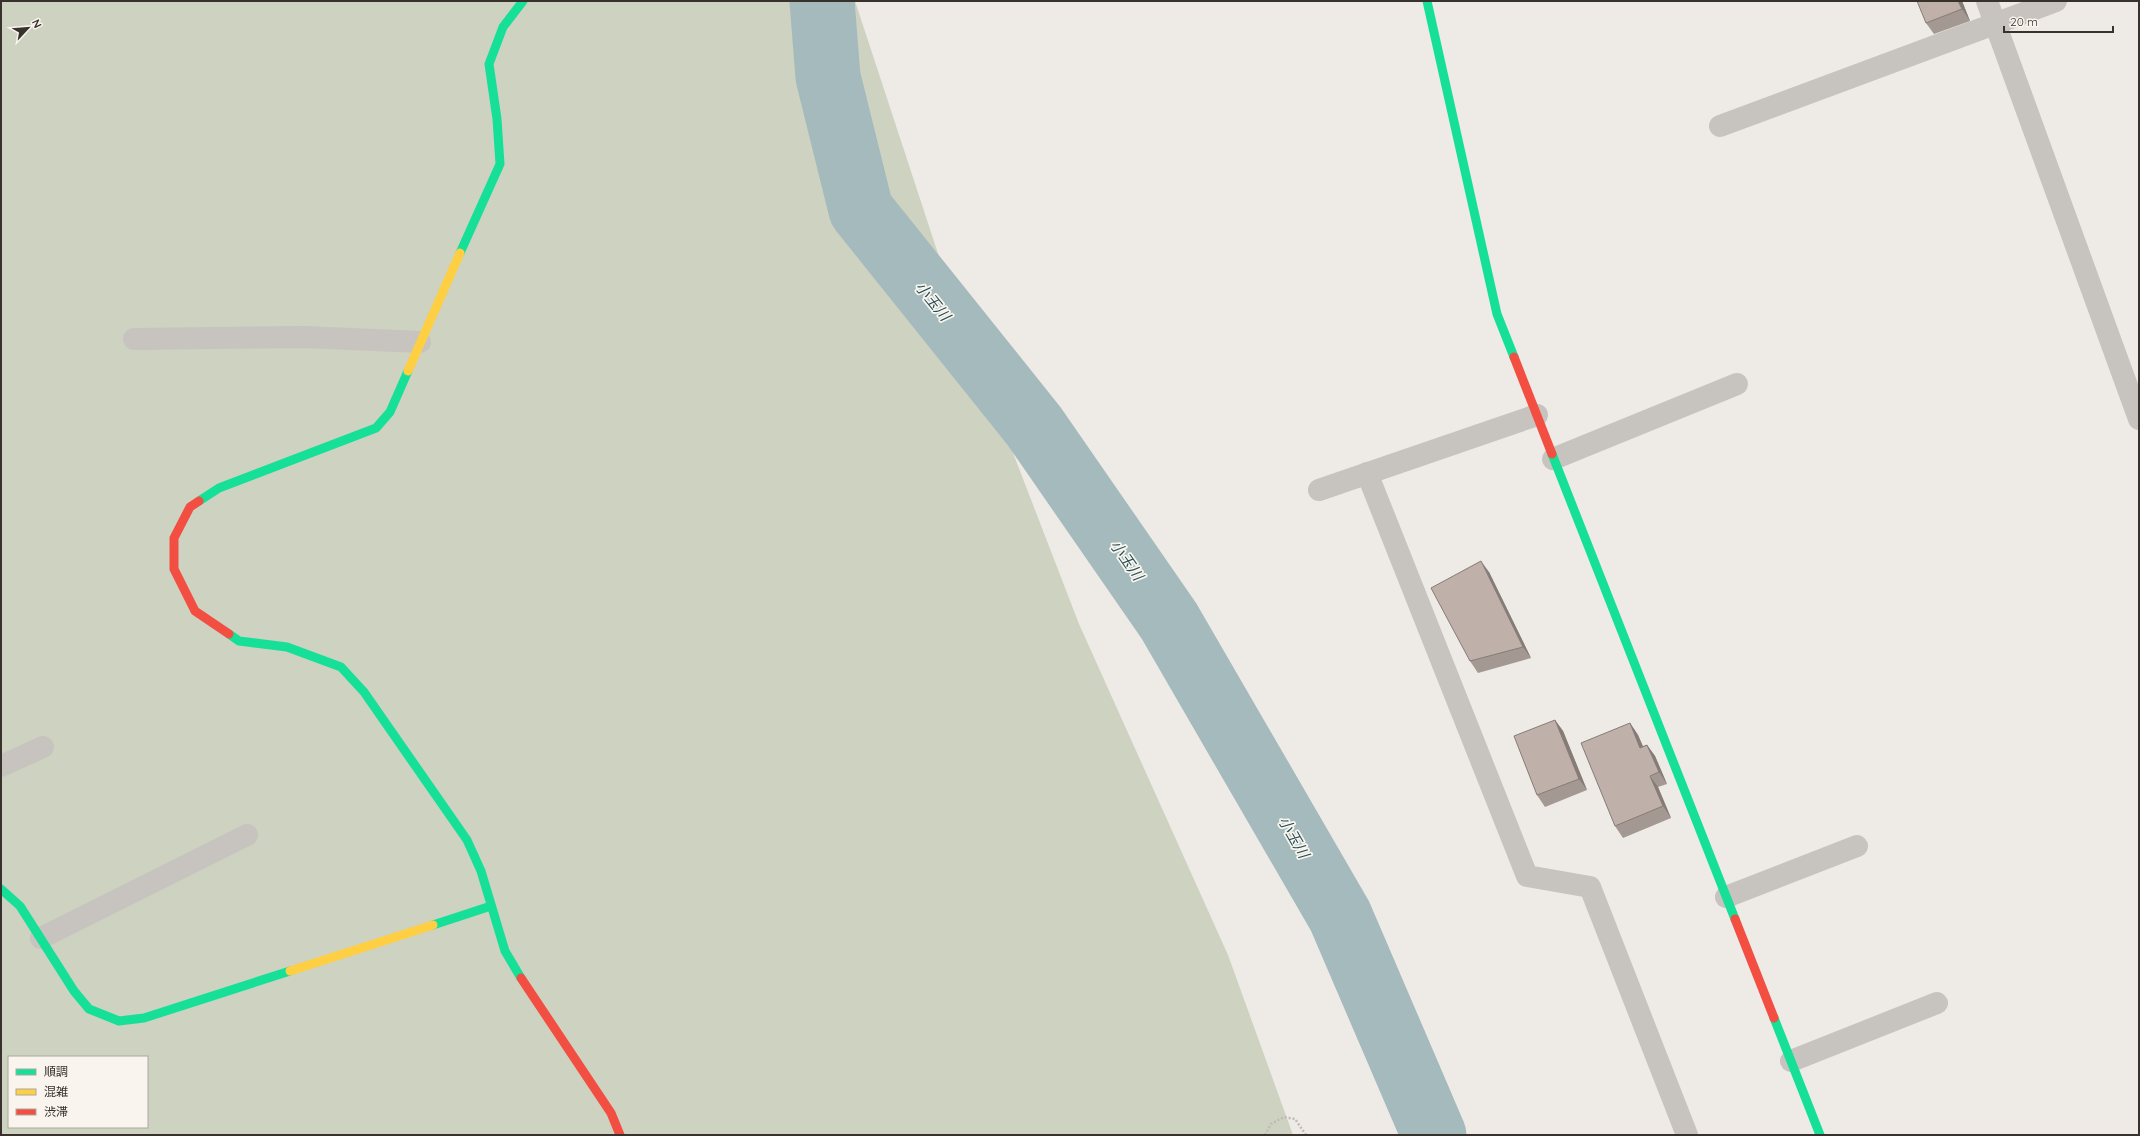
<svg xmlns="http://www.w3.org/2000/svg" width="2140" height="1136" viewBox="0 0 2140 1136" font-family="Quicksand,'Noto Sans JP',sans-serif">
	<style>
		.green { fill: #ced2c1; fill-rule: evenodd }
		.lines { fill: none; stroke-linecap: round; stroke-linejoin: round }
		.river { stroke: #a4babd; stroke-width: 65 }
		.path { stroke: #c0bbb6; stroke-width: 2.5; stroke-dasharray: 2 2; stroke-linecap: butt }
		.street { stroke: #c7c3be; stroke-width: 22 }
		.fast { stroke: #16e098; stroke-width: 9 }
		.slow { stroke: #ffcf43; stroke-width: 9 }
		.jam { stroke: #f24e42; stroke-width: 9 }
		.wall { fill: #a49892 }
		.shaded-wall { fill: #867c77 }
		.building { fill: #bfb1aa; stroke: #867c77 }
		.labels { text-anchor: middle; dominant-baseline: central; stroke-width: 3.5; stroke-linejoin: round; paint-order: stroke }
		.water-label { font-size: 15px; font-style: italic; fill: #264e56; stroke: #f9f5ee }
	</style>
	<rect width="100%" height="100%" fill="#eeeae6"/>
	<path class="green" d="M 1,1 L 855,1 L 949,287 L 1079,624 L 1228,955 L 1293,1135 L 1,1135 ZM 9,1057 L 147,1057 L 147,1127 L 9,1127 Z"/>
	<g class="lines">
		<path class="river" d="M 822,1 L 828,77 L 861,210 L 1034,426 L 1169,621 L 1340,916 L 1434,1135"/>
		<path class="path" d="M 1265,1135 L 1271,1124 L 1284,1117 L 1295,1119 L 1306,1135"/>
		<g class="street">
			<path d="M 1987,1 L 2139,419"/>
			<path d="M 1720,126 L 2056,1"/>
			<path d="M 134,339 L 304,337 L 420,342"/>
			<path d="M 1553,459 L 1737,384"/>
			<path d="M 1367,473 L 1527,876 L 1590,887 L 1687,1135"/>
			<path d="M 1319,490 L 1537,415"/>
			<path d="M 1,766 L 43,747"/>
			<path d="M 1726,897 L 1857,846"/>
			<path d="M 41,938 L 247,835"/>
			<path d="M 1791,1061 L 1937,1003"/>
		</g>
		<g class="fast">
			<path d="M 1427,1 L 1497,314 L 1514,357"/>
			<path d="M 460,253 L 500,164 L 497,119 L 489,64 L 503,27 L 523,1"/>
			<path d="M 1552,454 L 1735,919"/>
			<path d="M 199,501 L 219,488 L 376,428 L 390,412 L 408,371"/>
			<path d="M 229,634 L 239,641 L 287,647 L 341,667 L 364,692 L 467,840 L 481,871 L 505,951 L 521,978"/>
			<path d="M 1,889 L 20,906 L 74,991 L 89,1009 L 119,1021 L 144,1018 L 290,971"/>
			<path d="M 433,925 L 491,906"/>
			<path d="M 1774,1018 L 1820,1135"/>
		</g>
		<g class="slow">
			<path d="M 408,371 L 460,253"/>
			<path d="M 290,971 L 433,925"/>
		</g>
		<g class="jam">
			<path d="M 1514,357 L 1552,454"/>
			<path d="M 199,501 L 190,507 L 174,538 L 174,569 L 195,611 L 229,634"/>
			<path d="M 1735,919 L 1774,1018"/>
			<path d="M 521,978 L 611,1113 L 620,1135"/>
		</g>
	</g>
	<g class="wall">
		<path d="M 1962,1 L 1970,21 L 1934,34 L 1926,23 Z"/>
		<path d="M 1489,572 L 1531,658 L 1478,673 L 1470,661 Z"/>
		<path d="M 1555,720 L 1563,731 L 1587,790 L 1545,807 L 1537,795 Z"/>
		<path d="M 1630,723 L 1638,735 L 1643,746 L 1647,745 L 1655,756 L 1667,784 L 1658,787 L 1671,818 L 1623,838 L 1615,826 Z"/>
	</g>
	<g class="shaded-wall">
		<path d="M 1958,1 L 1962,1 L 1970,21 L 1962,9 Z"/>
		<path d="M 1481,561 L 1489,572 L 1531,658 L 1523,647 Z"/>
		<path d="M 1555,720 L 1563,731 L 1587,790 L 1579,779 Z"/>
		<path d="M 1630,723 L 1638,735 L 1648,759 L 1640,748 Z"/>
		<path d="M 1647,745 L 1655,756 L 1667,784 L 1659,772 Z"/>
		<path d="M 1650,776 L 1658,787 L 1671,818 L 1663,806 Z"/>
	</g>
	<g class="building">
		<path d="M 1917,1 L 1958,1 L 1962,9 L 1926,23 Z"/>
		<path d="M 1481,561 L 1523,647 L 1470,661 L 1431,588 Z"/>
		<path d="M 1555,720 L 1579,779 L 1537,795 L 1514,736 Z"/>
		<path d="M 1630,723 L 1640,748 L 1647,745 L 1659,772 L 1650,776 L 1663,806 L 1615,826 L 1581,743 Z"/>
	</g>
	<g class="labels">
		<g class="water-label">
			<text transform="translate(933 301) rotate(51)">小玉川</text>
			<text transform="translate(1127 560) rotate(55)">小玉川</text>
			<text transform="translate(1294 837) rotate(60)">小玉川</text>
		</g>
	</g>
	<rect width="2140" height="1136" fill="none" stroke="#38312c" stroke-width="4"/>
	<rect x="8" y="1056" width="140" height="72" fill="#f9f5ee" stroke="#aca7a0"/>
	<rect x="16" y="1069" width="20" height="6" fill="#16e098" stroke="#aca7a0"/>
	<text x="44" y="1076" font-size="12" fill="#38312c">順調</text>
	<rect x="16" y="1089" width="20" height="6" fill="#ffcf43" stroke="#aca7a0"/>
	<text x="44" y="1096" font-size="12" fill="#38312c">混雑</text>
	<rect x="16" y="1109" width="20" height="6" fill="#f24e42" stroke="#aca7a0"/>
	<text x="44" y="1116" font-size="12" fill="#38312c">渋滞</text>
	<g transform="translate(28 28) rotate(64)" stroke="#f9f5ee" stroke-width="3" paint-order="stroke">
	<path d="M0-3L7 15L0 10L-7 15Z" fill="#38312c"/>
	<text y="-6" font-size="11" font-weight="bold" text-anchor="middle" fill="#38312c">N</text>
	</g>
	<path d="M2004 26v6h109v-6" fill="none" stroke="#38312c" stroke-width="2"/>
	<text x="2010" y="26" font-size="12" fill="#38312c" stroke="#f9f5ee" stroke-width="3" paint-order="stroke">20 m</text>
</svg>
